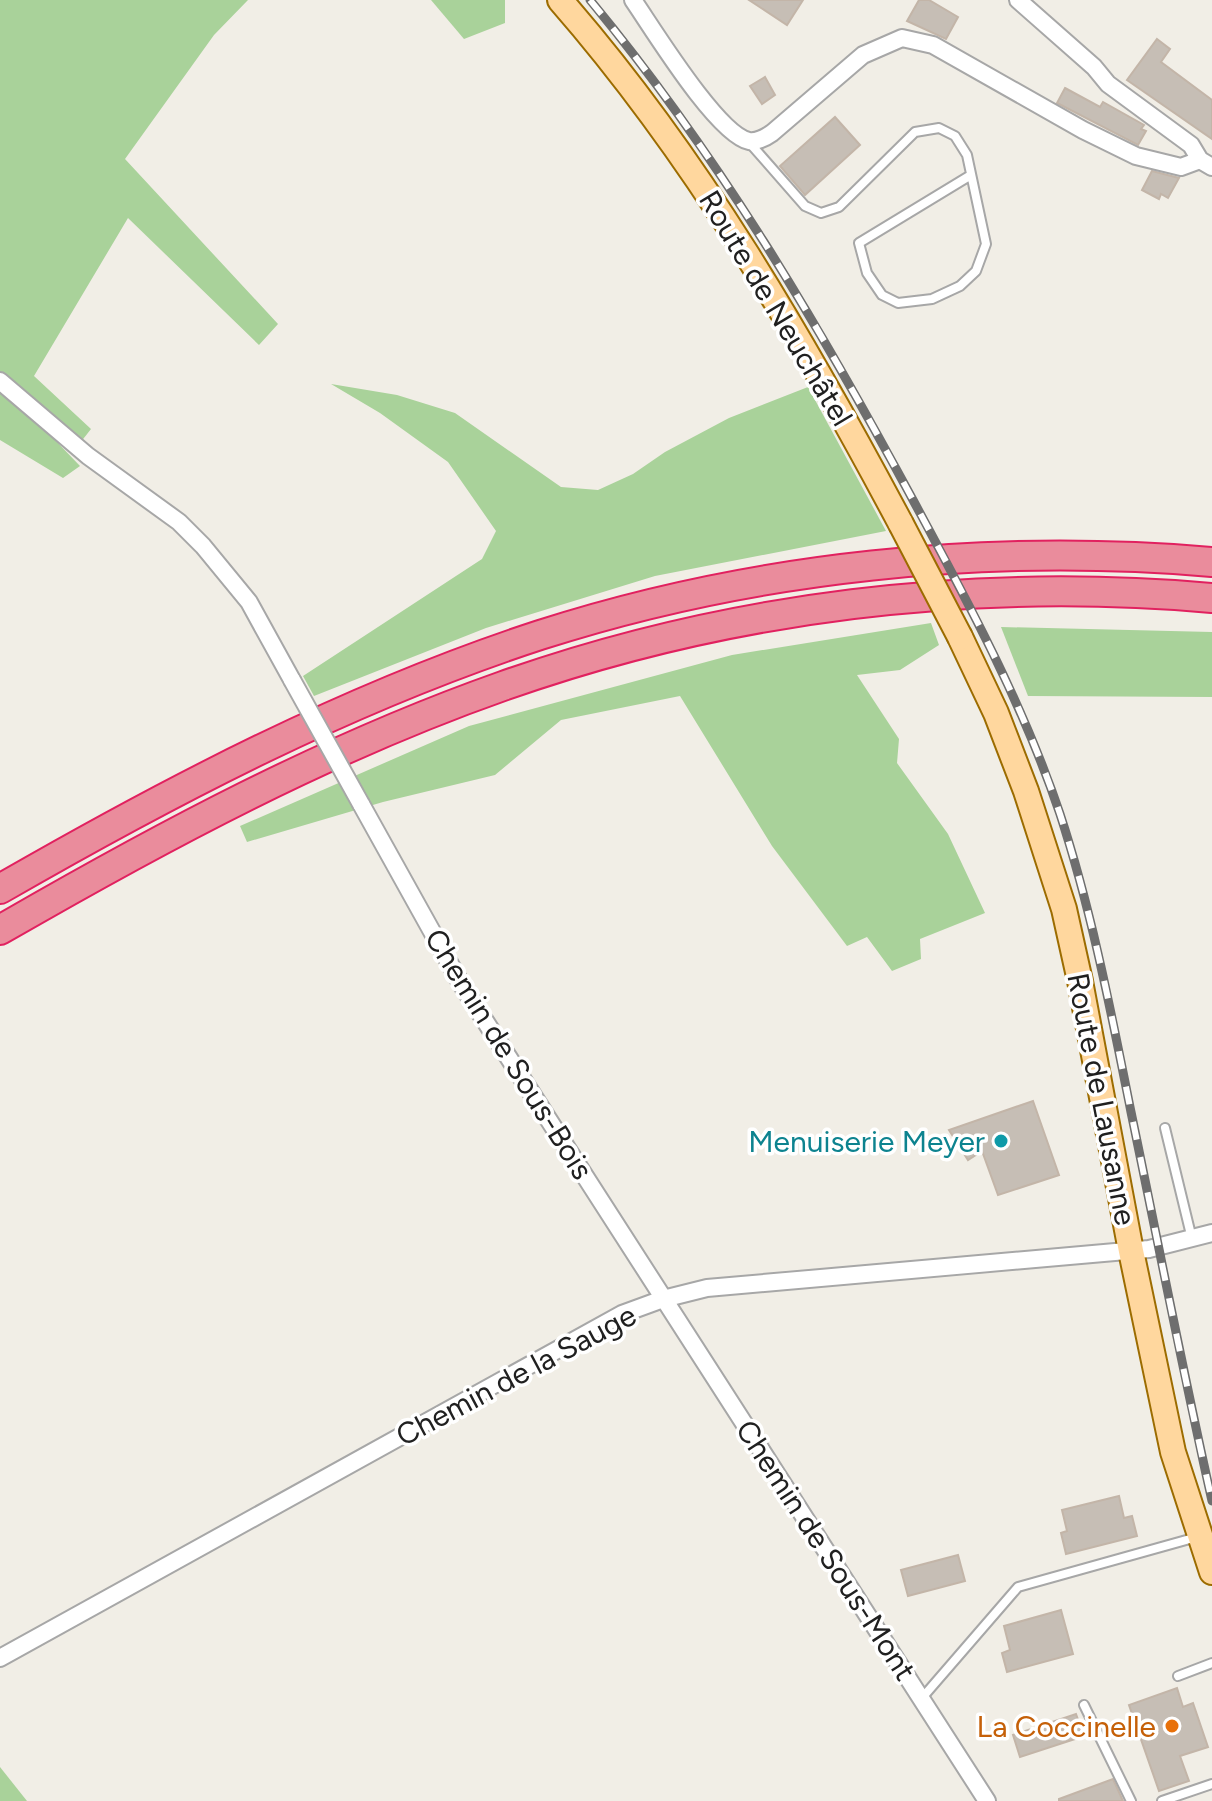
<svg xmlns="http://www.w3.org/2000/svg" width="1212" height="1801" viewBox="0 0 1212 1801" font-family="Figtree,sans-serif">
	<style>
		.forest { fill: #a9d29a }
		.building { fill: #c6beb5; stroke: #c3b5a8; stroke-width: 2 }
		.lines { fill: none; stroke-linecap: round; stroke-linejoin: round }
		.service-casing { stroke: #a7a7a7; stroke-width: 12 }
		.minor-casing { stroke: #a7a7a7; stroke-width: 20 }
		.primary-casing { stroke: #9c6c00; stroke-width: 28 }
		.motorway-casing { stroke: #e1215f; stroke-width: 32 }
		.service { stroke: #fff; stroke-width: 8 }
		.minor { stroke: #fff; stroke-width: 16 }
		.primary { stroke: #ffd79e; stroke-width: 24 }
		.motorway { stroke: #ea8c9c; stroke-width: 28 }
		.rail-casing { stroke: #6e6e6e; stroke-width: 9 }
		.rail { stroke: #fff; stroke-width: 6; stroke-dasharray: 18; stroke-linecap: butt }
		.minor-bridge-casing { stroke: #a7a7a7; stroke-width: 20; stroke-linecap: butt }
		.primary-bridge-casing { stroke: #9c6c00; stroke-width: 28; stroke-linecap: butt }
		.minor-bridge { stroke: #fff; stroke-width: 16 }
		.primary-bridge { stroke: #ffd79e; stroke-width: 24 }
		.culture-dot { fill: #0f9aa8; stroke: #fff; stroke-width: 3 }
		.food-dot { fill: #e8710a; stroke: #fff; stroke-width: 3 }
		.labels { text-anchor: middle; dominant-baseline: central; stroke-width: 7; stroke-linejoin: round; paint-order: stroke }
		.street-label { font-size: 30px; fill: #202020; stroke: #fff }
		.culture-label { font-size: 30px; fill: #0d838f; stroke: #fff; text-anchor: end }
		.food-label { font-size: 30px; fill: #c56008; stroke: #fff; text-anchor: end }
	</style>
	<rect width="100%" height="100%" fill="#f1eee6"/>
	<g class="forest">
		<path d="M 0,0 L 248,0 L 214,35 L 125,159 L 278,324 L 259,345 L 128,218 L 34,376 L 91,429 L 80,443 L 29,413 L 80,466 L 63,478 L 0,440 Z"/>
		<path d="M 431,0 L 505,0 L 505,23 L 464,39 Z"/>
		<path d="M 331,384 L 397,395 L 455,413 L 561,487 L 598,490 L 633,474 L 665,452 L 729,418 L 808,387 L 886,531 L 655,576 L 486,628 L 314,696 L 303,676 L 482,559 L 496,531 L 448,462 L 380,413 Z"/>
		<path d="M 931,623 L 939,645 L 900,670 L 857,675 L 899,739 L 897,763 L 948,834 L 985,913 L 920,939 L 921,959 L 892,971 L 867,937 L 847,946 L 772,846 L 680,696 L 561,720 L 495,775 L 383,802 L 247,842 L 240,826 L 469,726 L 732,655 Z"/>
		<path d="M 1001,627 L 1212,632 L 1212,697 L 1028,696 Z"/>
		<path d="M 0,1767 L 27,1801 L 0,1801 Z"/>
	</g>
	<g class="building">
		<path d="M 749,0 L 803,0 L 787,25 Z"/>
		<path d="M 919,0 L 929,0 L 958,17 L 946,39 L 907,21 Z"/>
		<path d="M 1157,39 L 1170,49 L 1161,62 L 1212,100 L 1212,139 L 1127,80 Z"/>
		<path d="M 765,77 L 775,95 L 762,104 L 750,86 Z"/>
		<path d="M 1065,88 L 1100,107 L 1103,102 L 1144,125 L 1141,129 L 1146,131 L 1138,145 L 1057,103 Z"/>
		<path d="M 835,117 L 860,145 L 805,195 L 780,166 Z"/>
		<path d="M 1152,171 L 1179,178 L 1168,198 L 1161,194 L 1159,199 L 1142,190 Z"/>
		<path d="M 1033,1101 L 1059,1175 L 998,1195 L 982,1151 L 968,1160 L 949,1130 Z"/>
		<path d="M 1119,1496 L 1124,1518 L 1132,1516 L 1137,1536 L 1066,1554 L 1061,1533 L 1067,1531 L 1062,1510 Z"/>
		<path d="M 958,1555 L 965,1581 L 908,1596 L 901,1570 Z"/>
		<path d="M 1061,1610 L 1073,1654 L 1007,1672 L 1002,1653 L 1010,1650 L 1004,1626 Z"/>
		<path d="M 1177,1688 L 1183,1707 L 1193,1703 L 1208,1747 L 1180,1756 L 1189,1781 L 1159,1791 L 1129,1705 Z"/>
		<path d="M 1076,1714 L 1084,1736 L 1020,1757 L 1013,1735 Z"/>
		<path d="M 1113,1779 L 1123,1801 L 1059,1801 L 1059,1799 Z"/>
	</g>
	<g class="lines">
		<defs>
			<g id="service">
				<path d="M 748,141 L 805,206 L 821,213 L 839,207 L 915,132 L 939,128 L 955,136 L 967,155 L 986,244 L 976,271 L 960,286 L 932,299 L 898,303 L 882,295 L 867,273 L 859,243 L 971,175"/>
				<path d="M 1165,1128 L 1192,1239"/>
				<path d="M 1178,1676 L 1212,1663"/>
				<path d="M 922,1698 L 1018,1587 L 1197,1537"/>
				<path d="M 1084,1705 L 1131,1801"/>
				<path d="M 1162,1801 L 1212,1784"/>
			</g>
			<g id="minor">
				<path d="M 633,0 C 653,29 717,134 749,141 C 758,142 765,138 772,133 L 863,55 L 902,38 L 933,45 L 1083,130 L 1136,156 L 1181,167 L 1200,160"/>
				<path d="M 1018,0 L 1094,67 L 1108,84 L 1191,145 L 1200,160 L 1212,167"/>
				<path d="M 0,381 L 88,456 L 179,522 L 203,546 L 249,602 L 292,680"/>
				<path d="M 361,804 L 460,982 L 987,1801"/>
				<path d="M 0,1658 L 622,1314 L 663,1299 L 707,1288 L 1149,1249 L 1212,1233"/>
			</g>
			<g id="primary">
				<path d="M 560,0 C 698,158 803,340 901,524"/>
				<path d="M 960,637 L 996,713 L 1026,791 L 1064,909 L 1080,981 L 1131,1251 L 1173,1452 L 1212,1572"/>
			</g>
			<g id="motorway">
				<path d="M 0,889 C 172,790 350,697 540,635 C 755,566 987,543 1212,562"/>
				<path d="M 0,930 C 161,837 327,748 503,686 C 729,606 973,577 1212,598"/>
			</g>
		</defs>
		<use href="#service" class="service-casing"/>
		<use href="#minor" class="minor-casing"/>
		<use href="#primary" class="primary-casing"/>
		<use href="#motorway" class="motorway-casing"/>
		<use href="#service" class="service"/>
		<use href="#minor" class="minor"/>
		<use href="#primary" class="primary"/>
		<use href="#motorway" class="motorway"/>
		<defs>
			<path id="rail" d="M 590,0 C 719,156 817,322 913,500 C 968,602 1023,704 1060,814 C 1092,912 1111,1012 1131,1112 C 1158,1242 1183,1372 1212,1501"/>
		</defs>
		<use href="#rail" class="rail-casing"/>
		<use href="#rail" class="rail"/>
		<defs>
			<path id="minor-bridge" d="M 292,680 L 361,804"/>
			<path id="primary-bridge" d="M 901,524 L 960,637"/>
		</defs>
		<use href="#minor-bridge" class="minor-bridge-casing"/>
		<use href="#primary-bridge" class="primary-bridge-casing"/>
		<use href="#minor-bridge" class="minor-bridge"/>
		<use href="#primary-bridge" class="primary-bridge"/>
	</g>
	<circle class="culture-dot" cx="1001" cy="1141" r="8"/>
	<circle class="food-dot" cx="1172" cy="1726" r="8"/>
	<g class="labels">
		<g class="street-label">
			<text transform="translate(776 308) rotate(59)">Route de Neuchâtel</text>
			<text transform="translate(509 1054) rotate(58)">Chemin de Sous-Bois</text>
			<text transform="translate(1102 1099) rotate(79)">Route de Lausanne</text>
			<text transform="translate(516 1375) rotate(-28)">Chemin de la Sauge</text>
			<text transform="translate(826 1550) rotate(57)">Chemin de Sous-Mont</text>
		</g>
		<g class="culture-label">
			<text x="985" y="1141">Menuiserie Meyer</text>
		</g>
		<g class="food-label">
			<text x="1156" y="1726">La Coccinelle</text>
		</g>
	</g>
</svg>
